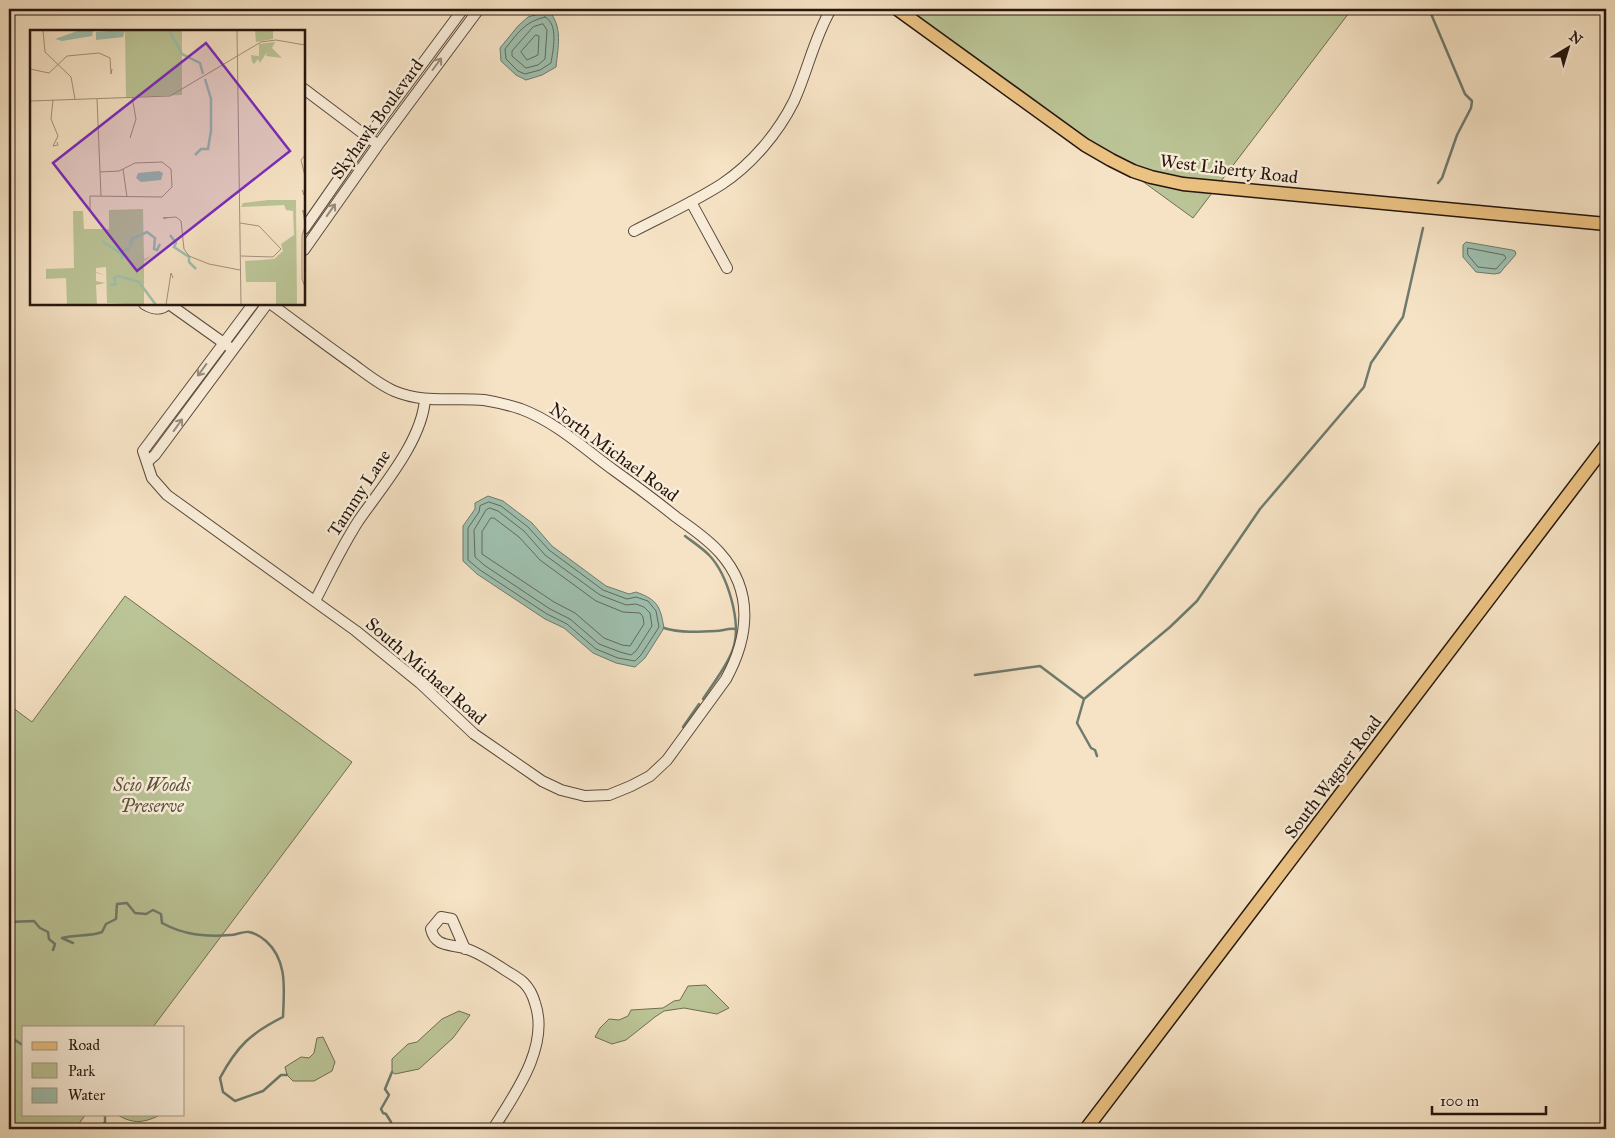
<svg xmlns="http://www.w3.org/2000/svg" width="1615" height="1138" viewBox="0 0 1615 1138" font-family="'IM FELL Great Primer',serif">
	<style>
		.green { fill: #bbc496; stroke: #706d52 }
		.water { fill: #9ebfae; stroke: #6e7b6e }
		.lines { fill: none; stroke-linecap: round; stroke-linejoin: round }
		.shore { stroke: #626a5e; stroke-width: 1 }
		.stream { stroke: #6e7b6e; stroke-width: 2.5 }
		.minor-casing { stroke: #5a493c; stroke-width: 12 }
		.major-casing { stroke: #26160e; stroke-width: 15 }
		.minor { stroke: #f9edd9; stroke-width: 10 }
		.major { stroke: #ebc282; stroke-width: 12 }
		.oneway { stroke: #9a8c7e }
		.labels { text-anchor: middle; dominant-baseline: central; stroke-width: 5; stroke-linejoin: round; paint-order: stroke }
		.street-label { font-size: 18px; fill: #26160e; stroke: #f9edd9 }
		.park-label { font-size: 18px; font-style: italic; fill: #5a533e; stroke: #f9edd9 }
		.inset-river { fill: none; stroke: #9ebfae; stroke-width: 2.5 }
		.inset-road { fill: none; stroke: #a3917c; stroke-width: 1 }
		.view { fill: #7b2cbf; fill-opacity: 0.15; stroke: #7b2cbf; stroke-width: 2.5 }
		.inset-edge { fill: none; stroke: #26160e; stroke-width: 2.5 }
	</style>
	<rect width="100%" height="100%" fill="#f6e3c5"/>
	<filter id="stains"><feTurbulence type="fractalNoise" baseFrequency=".004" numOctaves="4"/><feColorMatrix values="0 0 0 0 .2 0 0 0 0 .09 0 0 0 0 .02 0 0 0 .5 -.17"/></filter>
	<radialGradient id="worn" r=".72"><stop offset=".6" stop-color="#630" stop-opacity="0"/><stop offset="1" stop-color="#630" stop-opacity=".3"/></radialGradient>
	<g class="green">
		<path d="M 906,9 L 1352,9 L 1193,218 Z"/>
		<path d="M 125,596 L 352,762 L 153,1027 L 24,1027 L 24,1114 L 86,1114 L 75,1129 L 9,1129 L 9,705 L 32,722 Z"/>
		<path d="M 706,985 L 729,1008 L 717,1014 L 684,1008 L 664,1011 L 655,1017 L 626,1040 L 612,1044 L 595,1037 L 600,1028 L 609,1019 L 619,1020 L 628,1016 L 631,1010 L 663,1008 L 674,1001 L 680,1000 L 688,986 Z"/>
		<path d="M 459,1011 L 470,1015 L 453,1038 L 419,1069 L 395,1074 L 392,1072 L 392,1059 L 408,1044 L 417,1042 L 442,1019 Z"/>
		<path d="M 323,1037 L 335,1062 L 332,1071 L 314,1081 L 293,1081 L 287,1075 L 285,1067 L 301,1057 L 309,1058 L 314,1053 L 317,1038 Z"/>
		<path d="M 116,1114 L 162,1114 C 144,1123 134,1125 116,1114 Z"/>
	</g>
	<g class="water">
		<path d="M 549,11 C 563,27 558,47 556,67 L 542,75 L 526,80 L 516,75 L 501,61 L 500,48 L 518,26 L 528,17 Z"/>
		<path d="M 1466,242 L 1512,250 L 1515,251 L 1516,254 C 1511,261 1505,266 1500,273 L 1494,274 L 1476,272 L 1463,257 L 1463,245 Z"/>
		<path d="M 488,496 L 503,501 L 532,523 L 552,546 L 606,586 L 629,594 L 636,592 C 658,600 660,606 664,628 L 645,658 L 635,667 L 616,663 L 593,653 L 564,628 L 545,619 L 477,574 L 463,561 L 463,526 L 475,509 L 475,503 Z"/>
	</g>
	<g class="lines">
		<g class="shore">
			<path d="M 545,17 C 559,24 553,50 551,63 L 540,70 L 525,74 L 518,71 L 506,59 L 505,49 C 518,33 524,22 545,17 Z"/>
			<path d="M 543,24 L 547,30 L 545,59 L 538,65 L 526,68 L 512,56 L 512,51 L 533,27 Z"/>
			<path d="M 536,35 L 539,36 L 538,55 L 527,60 L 521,52 Z"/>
			<path d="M 1468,248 L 1504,255 L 1506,258 L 1496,269 L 1478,267 L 1468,255 Z"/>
			<path d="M 489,502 L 501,506 L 528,527 L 549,550 L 603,590 L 627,599 L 636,597 L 648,601 L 656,611 L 659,627 L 641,655 L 635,661 L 618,658 L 596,649 L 567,624 L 547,614 L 480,570 L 468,560 L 468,528 L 479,512 L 480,506 Z"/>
			<path d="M 490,508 L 498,511 L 524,531 L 545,555 L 600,595 L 626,605 L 636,604 L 644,607 L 650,613 L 652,626 L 636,651 L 631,655 L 620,652 L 599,644 L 570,619 L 550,609 L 484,565 L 475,557 L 474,530 L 486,510 Z"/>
			<path d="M 491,518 L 494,518 L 519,537 L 540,560 L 596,601 L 623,612 L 640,613 L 643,617 L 644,624 L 630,646 L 622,645 L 604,638 L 575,613 L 554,602 L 482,554 L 482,532 Z"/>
		</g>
		<g class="stream">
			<path d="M 1429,9 L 1465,94 L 1472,101 L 1471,108 L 1457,135 L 1442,178 L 1438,183"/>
			<path d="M 685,536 C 693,542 702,548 709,555 C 728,575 742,623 733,649 C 727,667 713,683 703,699"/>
			<path d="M 664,628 C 680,633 699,632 716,631 C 722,631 728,628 735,629"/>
			<path d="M 975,675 L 1040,666 L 1084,699 L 1170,627 L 1197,601 L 1260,509 L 1364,387 L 1371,363 L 1403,317 L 1423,228"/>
			<path d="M 1084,699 L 1077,723 L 1091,748 L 1095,750 L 1097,756"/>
			<path d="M 683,727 L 699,704"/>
			<path d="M 9,922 L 34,921 L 40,928 L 48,932 L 49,939 L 55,944 L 53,950"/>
			<path d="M 73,943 L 62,938 C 76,934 89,937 102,932 L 106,924 L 116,919 L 117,904 L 127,903 L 135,913 L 146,914 L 153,910 L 161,914 L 162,923 C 184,935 205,937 230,935 C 236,935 243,931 249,932 C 255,933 261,937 266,941 C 288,961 284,989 283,1017 C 251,1033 237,1046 220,1078 L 223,1092 L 235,1101 L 263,1091 L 281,1075 L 287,1075"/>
			<path d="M 9,1036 L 24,1046"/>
			<path d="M 100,1129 L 105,1122 L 105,1114"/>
			<path d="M 391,1129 L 391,1122 L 386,1114 L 383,1113 L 381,1109 L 389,1095 L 385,1089 L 392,1072"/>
		</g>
		<defs>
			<g id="minor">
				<path d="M 304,89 L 373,141"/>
				<path d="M 691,202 L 727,268"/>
				<path d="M 304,229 L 368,137 L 463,9"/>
				<path d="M 634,231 C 663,216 694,202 722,184 C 752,164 778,133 794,101 C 808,70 814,38 831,9"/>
				<path d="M 304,250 L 378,145 L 479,9"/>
				<path d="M 144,304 C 152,309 161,311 168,304"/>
				<path d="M 169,304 L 228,346"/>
				<path d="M 253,304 L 143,451 L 152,478 L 167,495 L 356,631 L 420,683 L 474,734 L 542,781 L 561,790 L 585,796 L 609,795 L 631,786 L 650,776 L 667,760 L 726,679 C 749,637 754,591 720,553 C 707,538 691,528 676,517 C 656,501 636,486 615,471 C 586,450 556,422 521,409 C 509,405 496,402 484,400 C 453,397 425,404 394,391 C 378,384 364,372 350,362 C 323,343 297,323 271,304"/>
				<path d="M 147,462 L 155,455 L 267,304"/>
				<path d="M 315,601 C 329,574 342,546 359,520 C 382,487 422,441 425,399"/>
				<path d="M 465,949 L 452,919 L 441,917 L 431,929 C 435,947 449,944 464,948 C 478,952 493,962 505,970 C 511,974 519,978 524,983 C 529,988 533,996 535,1003 C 550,1046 515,1094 493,1129"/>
			</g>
			<g id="major">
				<path d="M 897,9 L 1085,145 L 1111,160 L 1133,171 L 1151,177 L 1183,184 L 1606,224"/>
				<path d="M 1086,1129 L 1606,445"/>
			</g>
		</defs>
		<use href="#minor" class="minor-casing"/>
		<use href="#major" class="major-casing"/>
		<use href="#minor" class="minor"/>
		<use href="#major" class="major"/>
	</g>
	<defs><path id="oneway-shaft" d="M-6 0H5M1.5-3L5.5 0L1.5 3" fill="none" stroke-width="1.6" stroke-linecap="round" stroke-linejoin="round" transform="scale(1.25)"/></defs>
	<g class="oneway">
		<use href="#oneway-shaft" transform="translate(437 64) rotate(-53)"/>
		<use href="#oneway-shaft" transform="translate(331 210) rotate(-55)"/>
		<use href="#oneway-shaft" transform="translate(202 370) rotate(126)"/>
		<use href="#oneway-shaft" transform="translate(178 425) rotate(-54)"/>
	</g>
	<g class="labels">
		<g class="street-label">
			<text transform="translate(377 119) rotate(-54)">Skyhawk Boulevard</text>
			<text transform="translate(1229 169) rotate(7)">West Liberty Road</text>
			<text transform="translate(614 452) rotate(36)">North Michael Road</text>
			<text transform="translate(359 493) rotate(-57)">Tammy Lane</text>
			<text transform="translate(426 671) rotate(41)">South Michael Road</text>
			<text transform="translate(1333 777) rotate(-53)">South Wagner Road</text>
		</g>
		<g class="park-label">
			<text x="152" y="785">Scio Woods<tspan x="152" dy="21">Preserve</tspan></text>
		</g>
	</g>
	<g transform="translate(30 30)">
		<rect width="275" height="275" fill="#f6e3c5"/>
		<path d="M 95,0 L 152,0 L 152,65 L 96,67 ZM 225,0 L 243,0 L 243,9 L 226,12 ZM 245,12 L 242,18 L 252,28 L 236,26 L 237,22 L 230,33 L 228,29 L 224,34 L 222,32 L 221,25 L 229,26 L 229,14 ZM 238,170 L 266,170 L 267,275 L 246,275 L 246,252 L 216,252 L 215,231 L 244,229 L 253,221 L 251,214 L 264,205 L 263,181 L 256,180 L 254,175 L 211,177 L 213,173 ZM 113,179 L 114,229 L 121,226 L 114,231 L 114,275 L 77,273 L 76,237 L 66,238 L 66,242 L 75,245 L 66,243 L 66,251 L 75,253 L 66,255 L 67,275 L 37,275 L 36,248 L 16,249 L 16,239 L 44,238 L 43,181 L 53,181 L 54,199 L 79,199 L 79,180 Z" fill="#bbc496"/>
		<path d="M 50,0 L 63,0 L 62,6 L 32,11 L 25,9 ZM 95,0 L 93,7 L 66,10 L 66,2 ZM 129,141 L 133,143 L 131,150 L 111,152 L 106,148 L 108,143 Z" fill="#9ebfae"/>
		<path class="inset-river" d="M 139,0 L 152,24 L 170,33 L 173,44M 165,125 L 171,119 L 178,119 L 181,101 L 181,69 L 175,49M 140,205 L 146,213 L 144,217 L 159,227 L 159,232 L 166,239M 72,211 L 90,223M 100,217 L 102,209 L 117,202 L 125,208 L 124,219 L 127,220 L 130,214M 92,229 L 91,221 L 99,219M 80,255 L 86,254 L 84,248 L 89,246 L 109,252 L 126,275"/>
		<path class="inset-road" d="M 13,0 L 15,22 L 41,47 L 45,69M 207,0 L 211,275M 0,39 L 19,43 L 37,26 L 69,23 L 80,28 L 81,44 L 82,39M 67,69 L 71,166M 23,70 L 21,89 L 28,106 L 23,116 L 28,115 L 27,112M 0,71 L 140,66 L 231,12 L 246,10 L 275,15M 100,108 L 106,89 L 102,67M 275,125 L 271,130 L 275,146M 93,139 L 97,167M 272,160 L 274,165 L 275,151M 60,181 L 60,166 L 132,167 L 142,157 L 141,139 L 132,132 L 105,133 L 89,141 L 70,142M 273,183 L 273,180 L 275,195M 137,188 L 133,188 L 146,187 L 151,191 L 154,219 L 159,226 L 179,234 L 210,240M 210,193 L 229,196 L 251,219 L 243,227 L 211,226M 275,197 L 272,205 L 272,249 L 275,257M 136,275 L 141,243 L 143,248"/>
		<path class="view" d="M 176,13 L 260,121 L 107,241 L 23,133 Z"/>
		<rect width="275" height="275" class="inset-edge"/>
	</g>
	<rect width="1615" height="1138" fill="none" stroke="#f6e3c5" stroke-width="30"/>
	<rect x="10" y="10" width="1595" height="1118" fill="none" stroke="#26160e" stroke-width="2.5"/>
	<rect x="15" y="15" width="1585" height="1108" fill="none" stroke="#26160e"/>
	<rect x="22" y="1026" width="162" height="90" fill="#f9edd9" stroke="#a59788"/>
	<rect x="32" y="1042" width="25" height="8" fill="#ebc282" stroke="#a59788"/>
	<text x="68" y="1050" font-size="15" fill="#26160e">Road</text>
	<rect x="32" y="1063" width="25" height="15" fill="#bbc496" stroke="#a59788"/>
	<text x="68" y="1076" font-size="15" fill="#26160e">Park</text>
	<rect x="32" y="1088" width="25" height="15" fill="#9ebfae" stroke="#a59788"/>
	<text x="68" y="1100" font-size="15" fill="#26160e">Water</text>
	<g transform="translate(1568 48) rotate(38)" stroke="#f9edd9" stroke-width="4" paint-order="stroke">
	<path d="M0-4L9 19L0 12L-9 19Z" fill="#26160e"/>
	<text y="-8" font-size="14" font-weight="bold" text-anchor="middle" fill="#26160e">N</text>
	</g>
	<path d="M1432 1106v8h114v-8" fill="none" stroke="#26160e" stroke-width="2.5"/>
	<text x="1440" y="1106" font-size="15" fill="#26160e" stroke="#f9edd9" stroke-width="4" paint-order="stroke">100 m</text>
	<rect width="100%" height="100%" filter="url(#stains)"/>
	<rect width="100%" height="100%" fill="url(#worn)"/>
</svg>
